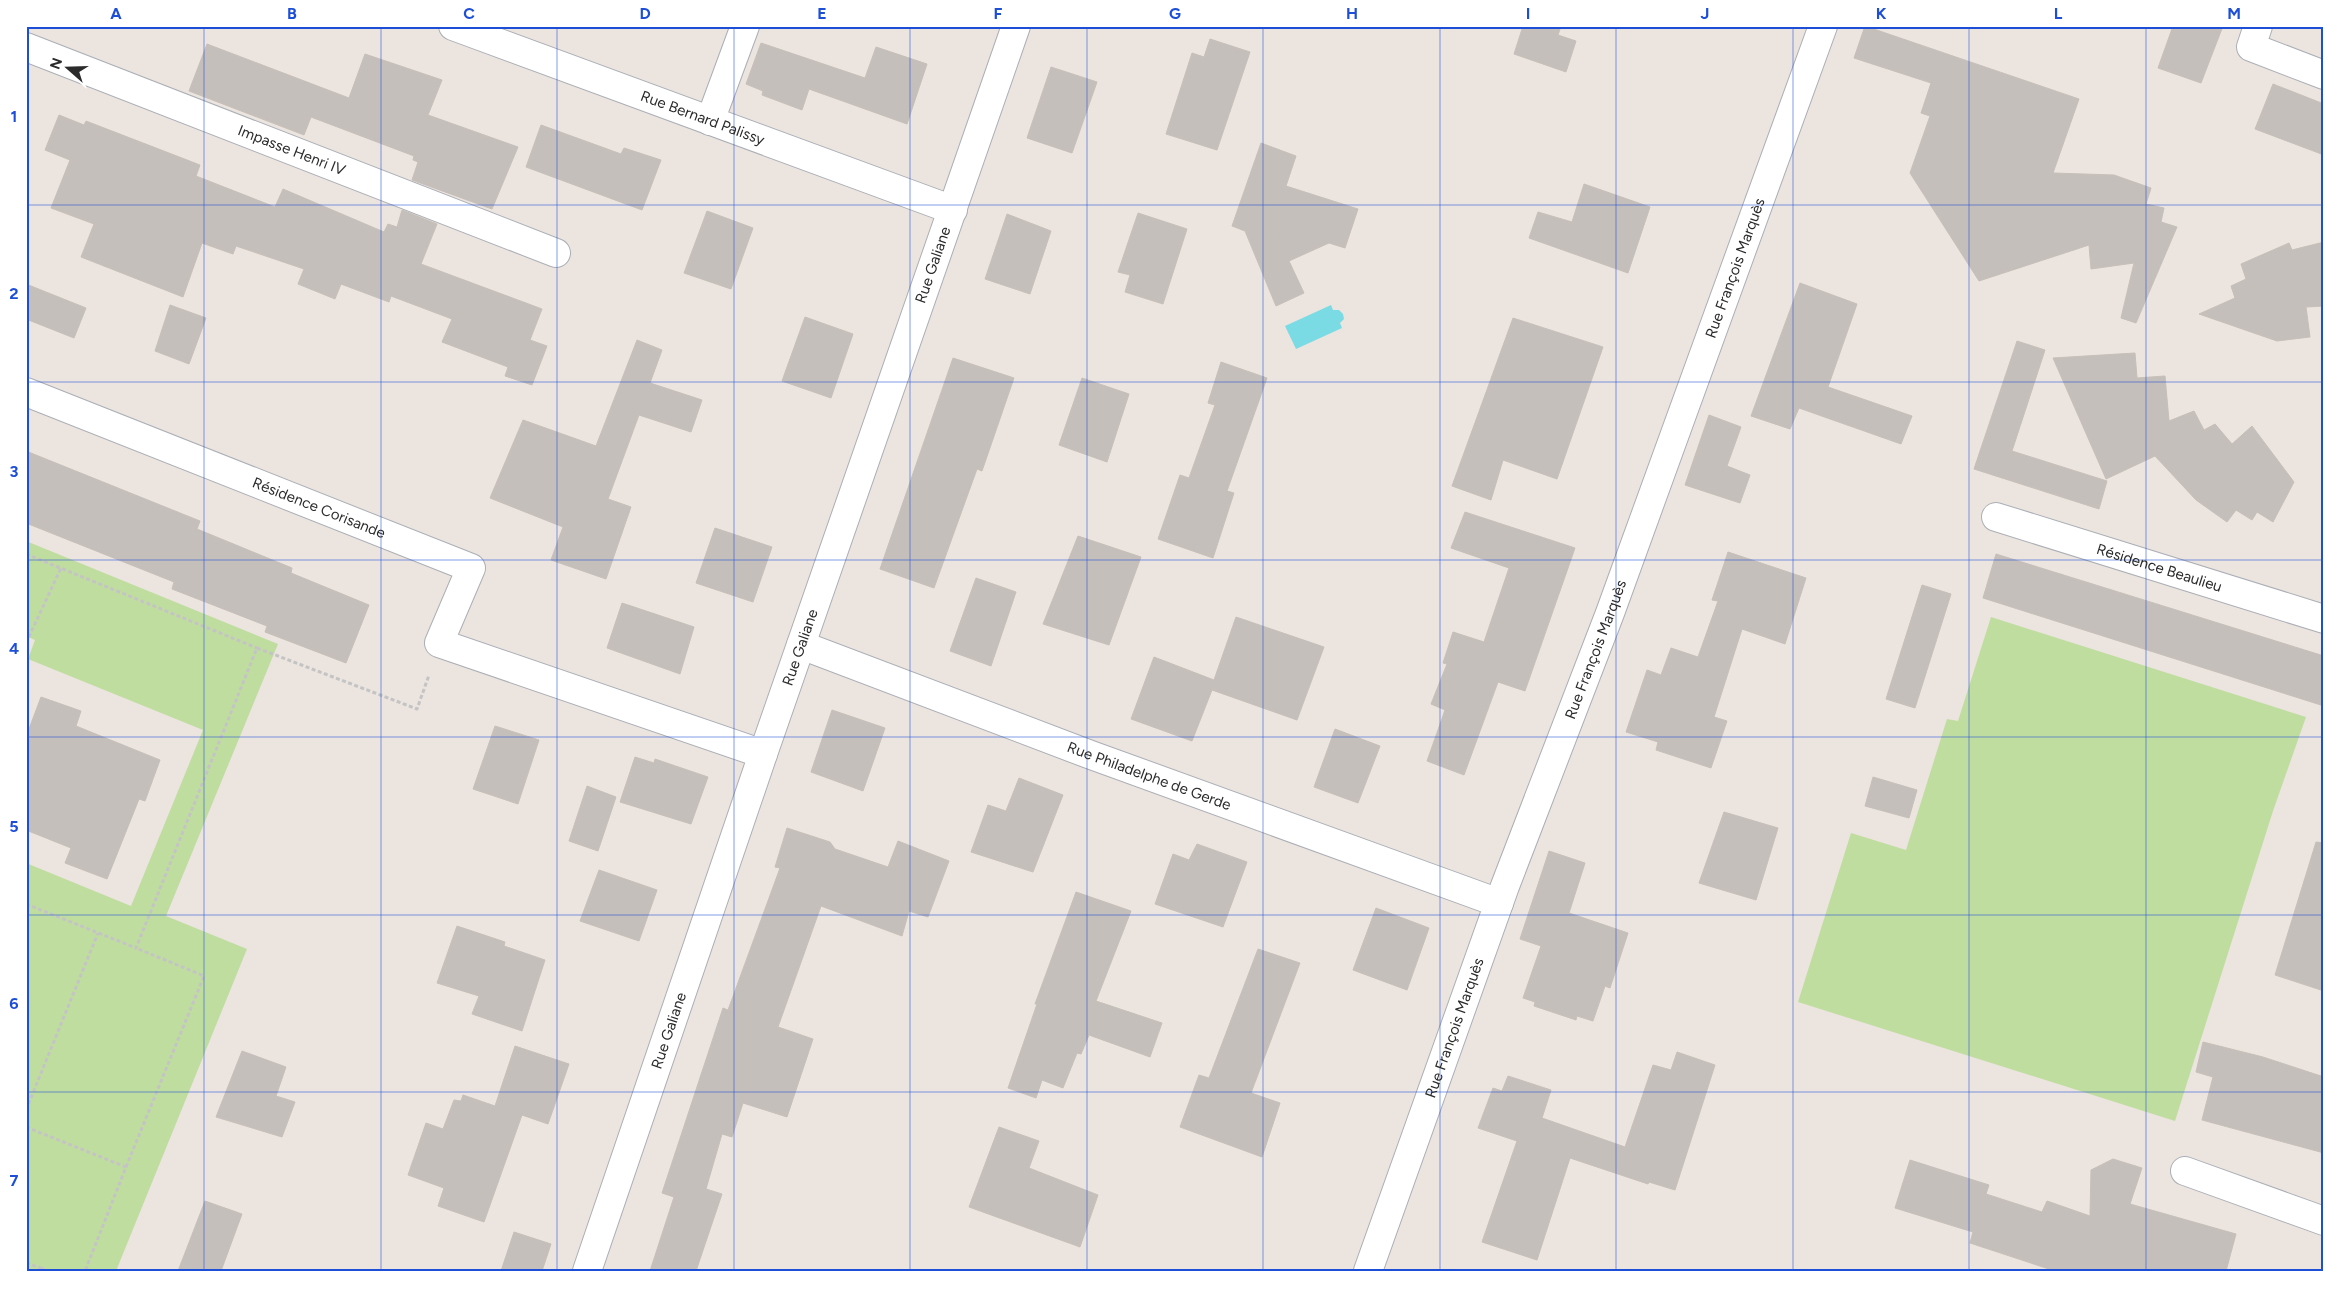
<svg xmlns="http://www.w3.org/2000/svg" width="2350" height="1297" viewBox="0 0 2350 1297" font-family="Figtree,sans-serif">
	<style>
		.green { fill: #c0dda0 }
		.water { fill: #7bdbe4 }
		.building { fill: #c4bfba; stroke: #c7bfb8 }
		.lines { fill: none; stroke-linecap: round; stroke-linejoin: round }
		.minor-casing { stroke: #abafb6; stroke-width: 30 }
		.path { stroke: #c4c4c4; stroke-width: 3; stroke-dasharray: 4 2.5; stroke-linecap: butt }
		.minor { stroke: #fff; stroke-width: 28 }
		.grid { fill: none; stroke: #1d4ed8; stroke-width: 1; stroke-opacity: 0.55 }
		.labels { text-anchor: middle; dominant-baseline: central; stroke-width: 4; stroke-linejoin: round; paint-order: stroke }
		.street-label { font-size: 15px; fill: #2b2b2b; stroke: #fff }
		.neatline { fill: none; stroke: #1d4ed8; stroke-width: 2 }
		.grid-label { font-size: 16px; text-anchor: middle; font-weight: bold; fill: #1d4ed8 }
	</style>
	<rect width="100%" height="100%" fill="#ebe4df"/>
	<g class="green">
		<path d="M 26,541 L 278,644 L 166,916 L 247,949 L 116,1271 L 26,1271 L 26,863 L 131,906 L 203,730 L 28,659 L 35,640 L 26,636 Z"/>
		<path d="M 1991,617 L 2306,717 L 2273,811 L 2175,1121 L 1798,1002 L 1851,833 L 1906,850 L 1947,719 L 1958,721 Z"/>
	</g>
	<path class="water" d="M 1331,305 L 1333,310 L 1339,310 L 1343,314 L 1344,319 L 1340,323 L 1342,328 L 1296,349 L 1285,326 Z"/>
	<g class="building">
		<path d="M 1523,26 L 1561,26 L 1558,35 L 1576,41 L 1566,72 L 1514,54 Z"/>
		<path d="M 1865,26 L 2079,99 L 2053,173 L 2114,175 L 2151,188 L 2146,204 L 2164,208 L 2161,222 L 2177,227 L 2136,323 L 2121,318 L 2134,263 L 2091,269 L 2089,245 L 1979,281 L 1910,173 L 1930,116 L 1921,113 L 1931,83 L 1854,58 Z"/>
		<path d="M 2173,26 L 2223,26 L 2201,83 L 2158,68 Z"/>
		<path d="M 1210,39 L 1250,52 L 1217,150 L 1166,134 L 1192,53 L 1204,57 Z"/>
		<path d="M 761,43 L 865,78 L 876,47 L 927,64 L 907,124 L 809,89 L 802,110 L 762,95 L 763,91 L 746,84 Z"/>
		<path d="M 207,44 L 349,98 L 365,54 L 442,80 L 428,115 L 518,147 L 492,209 L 412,180 L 418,162 L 413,160 L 414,156 L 311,117 L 304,135 L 189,91 Z"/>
		<path d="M 1051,67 L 1097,82 L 1072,153 L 1027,138 Z"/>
		<path d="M 2273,84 L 2324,104 L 2324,155 L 2255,129 Z"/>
		<path d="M 59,115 L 84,125 L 86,121 L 200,165 L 196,176 L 275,207 L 283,189 L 384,232 L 388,224 L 397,227 L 402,210 L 437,224 L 421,264 L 542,309 L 530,340 L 547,346 L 532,385 L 505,376 L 508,367 L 442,342 L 452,319 L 391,296 L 389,302 L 341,284 L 335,299 L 298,284 L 304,269 L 236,246 L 233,254 L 202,243 L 183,297 L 81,257 L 94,224 L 51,208 L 70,160 L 45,150 Z"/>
		<path d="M 541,125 L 621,154 L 624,148 L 661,160 L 642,210 L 526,167 Z"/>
		<path d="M 1261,143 L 1296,156 L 1286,186 L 1358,209 L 1345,248 L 1329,243 L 1289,261 L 1304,293 L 1276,306 L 1245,231 L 1232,226 Z"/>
		<path d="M 1584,184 L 1650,207 L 1628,273 L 1529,238 L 1538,212 L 1572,222 Z"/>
		<path d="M 707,211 L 753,228 L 731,289 L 684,273 Z"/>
		<path d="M 1138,213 L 1187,229 L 1163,304 L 1125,292 L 1130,275 L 1118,272 Z"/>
		<path d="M 1007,214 L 1051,231 L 1030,294 L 985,279 Z"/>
		<path d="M 2324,242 L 2324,306 L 2306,307 L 2310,337 L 2277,341 L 2199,314 L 2235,298 L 2231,286 L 2246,279 L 2241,264 L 2289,243 L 2292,250 Z"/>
		<path d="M 1800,283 L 1857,304 L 1828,387 L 1912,416 L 1901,444 L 1799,408 L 1790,429 L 1751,416 Z"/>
		<path d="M 26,284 L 86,308 L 74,338 L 26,319 Z"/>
		<path d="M 170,305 L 206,318 L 189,364 L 155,351 Z"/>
		<path d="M 805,317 L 853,334 L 831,398 L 782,381 Z"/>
		<path d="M 1513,318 L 1603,347 L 1557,479 L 1503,460 L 1491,500 L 1452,486 Z"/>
		<path d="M 637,340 L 662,350 L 650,383 L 702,400 L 691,432 L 639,415 L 608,499 L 631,507 L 606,579 L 551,560 L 563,527 L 490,498 L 523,420 L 596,446 Z"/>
		<path d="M 2017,341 L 2045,350 L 2012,451 L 2107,481 L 2099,509 L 1974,469 Z"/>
		<path d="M 2135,353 L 2137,378 L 2165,376 L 2169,421 L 2194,411 L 2204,430 L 2215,424 L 2232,444 L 2252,426 L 2294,482 L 2273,522 L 2257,512 L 2252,520 L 2236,510 L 2227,522 L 2196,500 L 2155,456 L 2106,479 L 2053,358 Z"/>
		<path d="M 953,358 L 1014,378 L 982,471 L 977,469 L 934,588 L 880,569 Z"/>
		<path d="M 1221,362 L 1267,378 L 1227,491 L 1234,493 L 1213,558 L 1158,539 L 1180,475 L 1189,478 L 1215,405 L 1208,403 Z"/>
		<path d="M 1082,378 L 1129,394 L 1107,462 L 1059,445 Z"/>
		<path d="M 1709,415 L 1741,427 L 1727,466 L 1750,475 L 1740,503 L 1685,485 Z"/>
		<path d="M 26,451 L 200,521 L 197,529 L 292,568 L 291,573 L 369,605 L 346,663 L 265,632 L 267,626 L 172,589 L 174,582 L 26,523 Z"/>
		<path d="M 1465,512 L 1575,548 L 1525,691 L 1498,682 L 1464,775 L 1427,761 L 1445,710 L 1431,704 L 1447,664 L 1443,663 L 1453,632 L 1484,642 L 1509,568 L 1451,548 Z"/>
		<path d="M 715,528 L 772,547 L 753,602 L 696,583 Z"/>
		<path d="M 1078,536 L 1141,557 L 1109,645 L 1043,624 Z"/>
		<path d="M 1728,552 L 1806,578 L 1785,644 L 1742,629 L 1714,717 L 1727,721 L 1711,768 L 1656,750 L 1658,742 L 1626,732 L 1647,670 L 1661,675 L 1671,648 L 1698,657 L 1718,601 L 1712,600 Z"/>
		<path d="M 1996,554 L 2324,656 L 2324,706 L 1983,598 Z"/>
		<path d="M 976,578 L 1016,592 L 991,666 L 950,651 Z"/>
		<path d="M 1922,585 L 1951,594 L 1915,708 L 1886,699 Z"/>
		<path d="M 622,603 L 694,627 L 680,674 L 607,648 Z"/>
		<path d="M 1236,617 L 1324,647 L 1297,720 L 1212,690 L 1192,741 L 1131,719 L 1154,657 L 1214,680 Z"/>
		<path d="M 41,697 L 81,711 L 76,726 L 160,760 L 145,801 L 139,799 L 107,879 L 65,863 L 71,848 L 26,830 L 26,737 Z"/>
		<path d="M 832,710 L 885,728 L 863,791 L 811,772 Z"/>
		<path d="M 495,726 L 539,740 L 518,804 L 473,789 Z"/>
		<path d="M 1335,729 L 1380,746 L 1358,803 L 1314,787 Z"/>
		<path d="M 635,757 L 654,763 L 655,759 L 708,777 L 691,824 L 620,802 Z"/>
		<path d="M 1873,777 L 1917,790 L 1909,818 L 1865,806 Z"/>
		<path d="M 1019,778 L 1063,795 L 1033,872 L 971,852 L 988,805 L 1006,811 Z"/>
		<path d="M 587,786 L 616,797 L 598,851 L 569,841 Z"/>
		<path d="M 1724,812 L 1778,828 L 1756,900 L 1699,883 Z"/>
		<path d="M 787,828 L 830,842 L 835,849 L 888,867 L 898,841 L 949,861 L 928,917 L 909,911 L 902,936 L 821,906 L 778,1027 L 813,1039 L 787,1117 L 743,1103 L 732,1137 L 722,1134 L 706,1189 L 722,1194 L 696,1271 L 650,1271 L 674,1197 L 662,1193 L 723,1008 L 728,1010 L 780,868 L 775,867 Z"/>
		<path d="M 2316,842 L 2324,843 L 2324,991 L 2275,975 Z"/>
		<path d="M 1197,844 L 1247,862 L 1223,927 L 1155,904 L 1173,854 L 1189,860 Z"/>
		<path d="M 1549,851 L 1585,863 L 1569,913 L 1628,933 L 1610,988 L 1605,986 L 1593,1021 L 1577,1016 L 1576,1020 L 1534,1006 L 1535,1002 L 1523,998 L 1541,946 L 1520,939 Z"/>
		<path d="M 599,870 L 657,890 L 639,941 L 580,921 Z"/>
		<path d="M 1076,892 L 1131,911 L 1096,1001 L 1162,1023 L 1150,1057 L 1089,1035 L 1081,1054 L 1077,1053 L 1063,1088 L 1042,1080 L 1036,1098 L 1008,1088 L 1037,1004 L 1035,1004 Z"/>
		<path d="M 1376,908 L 1429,928 L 1407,990 L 1353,970 Z"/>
		<path d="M 457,926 L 505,942 L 504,946 L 545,960 L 522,1031 L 472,1014 L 479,996 L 437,983 Z"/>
		<path d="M 1258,949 L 1300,963 L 1251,1093 L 1280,1103 L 1262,1157 L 1180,1127 L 1199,1075 L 1209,1078 Z"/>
		<path d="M 2203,1042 L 2263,1057 L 2324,1077 L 2324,1153 L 2202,1120 L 2213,1077 L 2196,1072 Z"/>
		<path d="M 515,1046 L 569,1064 L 548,1124 L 522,1115 L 484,1222 L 438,1206 L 444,1188 L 408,1175 L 426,1123 L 443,1129 L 454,1100 L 461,1101 L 463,1095 L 495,1106 Z"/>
		<path d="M 242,1051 L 286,1067 L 276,1096 L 295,1102 L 282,1137 L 216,1117 Z"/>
		<path d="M 1677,1052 L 1715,1065 L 1675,1190 L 1649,1182 L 1648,1184 L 1570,1158 L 1537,1260 L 1482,1242 L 1517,1141 L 1478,1128 L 1493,1088 L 1502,1091 L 1508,1076 L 1551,1090 L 1542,1118 L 1625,1147 L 1653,1065 L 1671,1070 Z"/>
		<path d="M 999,1127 L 1039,1141 L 1029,1168 L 1098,1195 L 1080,1247 L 969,1207 Z"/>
		<path d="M 2113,1159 L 2142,1168 L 2130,1204 L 2236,1234 L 2226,1271 L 2055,1271 L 1970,1243 L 1973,1232 L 1895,1208 L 1910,1160 L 1989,1185 L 1986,1194 L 2042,1212 L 2047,1201 L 2090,1216 L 2091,1170 Z"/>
		<path d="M 205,1201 L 242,1214 L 221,1271 L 178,1271 Z"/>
		<path d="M 514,1232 L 551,1244 L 542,1271 L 501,1271 Z"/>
	</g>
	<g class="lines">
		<defs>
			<g id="minor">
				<path id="s1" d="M 453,26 L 953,210"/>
				<path d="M 2258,26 L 2251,47 L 2324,75"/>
				<path id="s2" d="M 26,47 L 556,253"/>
				<path d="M 710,121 L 745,26"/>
				<path id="s3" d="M 26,392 L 471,568 L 439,643 L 763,754"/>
				<path id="s4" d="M 1996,517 L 2324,619"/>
				<path id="s5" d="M 801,645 L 1091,755 L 1499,903"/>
				<path d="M 2185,1171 L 2324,1221"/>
				<path id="s6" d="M 587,1271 L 763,754 L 1016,26"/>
				<path id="s7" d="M 1368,1271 L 1505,886 L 1610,613 L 1823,26"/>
			</g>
		</defs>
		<use href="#minor" class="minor-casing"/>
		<g class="path">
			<path d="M 26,554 L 257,648"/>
			<path d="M 26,643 L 61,568"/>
			<path d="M 26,904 L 136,948 L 257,648 L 417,709 L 429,675"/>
			<path d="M 26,1110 L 98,933"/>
			<path d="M 26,1127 L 126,1167 L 85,1271"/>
			<path d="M 126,1167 L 204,976 L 136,948"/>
			<path d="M 26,1263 L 41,1268 L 40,1271"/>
			<path d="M 41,1268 L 47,1271"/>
		</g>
		<use href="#minor" class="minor"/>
	</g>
	<path class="grid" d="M 204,26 L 204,1271M 381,26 L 381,1271M 557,26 L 557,1271M 734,26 L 734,1271M 910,26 L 910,1271M 1087,26 L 1087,1271M 1263,26 L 1263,1271M 1440,26 L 1440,1271M 1616,26 L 1616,1271M 1793,26 L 1793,1271M 1969,26 L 1969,1271M 2146,26 L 2146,1271M 26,205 L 2324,205M 26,382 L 2324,382M 26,560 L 2324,560M 26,737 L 2324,737M 26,915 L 2324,915M 26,1092 L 2324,1092"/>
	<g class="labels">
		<g class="street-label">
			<text stroke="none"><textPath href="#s1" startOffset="266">Rue Bernard Palissy</textPath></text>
			<text stroke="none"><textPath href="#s2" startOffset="285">Impasse Henri IV</textPath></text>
			<text stroke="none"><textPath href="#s6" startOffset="1064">Rue Galiane</textPath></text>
			<text stroke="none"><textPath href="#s7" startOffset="1068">Rue François Marquès</textPath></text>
			<text stroke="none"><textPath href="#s3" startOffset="315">Résidence Corisande</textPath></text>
			<text stroke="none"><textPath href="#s4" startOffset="171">Résidence Beaulieu</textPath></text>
			<text stroke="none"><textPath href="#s6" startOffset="659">Rue Galiane</textPath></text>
			<text stroke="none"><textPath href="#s7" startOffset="662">Rue François Marquès</textPath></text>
			<text stroke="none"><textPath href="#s5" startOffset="372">Rue Philadelphe de Gerde</textPath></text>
			<text stroke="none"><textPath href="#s7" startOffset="258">Rue François Marquès</textPath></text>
			<text stroke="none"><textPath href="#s6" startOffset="254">Rue Galiane</textPath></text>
		</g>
	</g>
	<rect width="2350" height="1297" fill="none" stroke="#ffffff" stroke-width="55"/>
	<g transform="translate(68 68) rotate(290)" stroke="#ffffff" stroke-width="4" paint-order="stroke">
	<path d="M0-4L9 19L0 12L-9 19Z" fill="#2b2b2b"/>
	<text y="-8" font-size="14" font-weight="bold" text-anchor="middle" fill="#2b2b2b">N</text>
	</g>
	<rect x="28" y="28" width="2294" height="1242" class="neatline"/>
	<g class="grid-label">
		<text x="116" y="19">A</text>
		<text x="292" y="19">B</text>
		<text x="469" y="19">C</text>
		<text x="645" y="19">D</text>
		<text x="822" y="19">E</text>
		<text x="998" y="19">F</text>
		<text x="1175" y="19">G</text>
		<text x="1352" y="19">H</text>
		<text x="1528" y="19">I</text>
		<text x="1705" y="19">J</text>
		<text x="1881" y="19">K</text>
		<text x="2058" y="19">L</text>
		<text x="2234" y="19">M</text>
		<text x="14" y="122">1</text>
		<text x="14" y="299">2</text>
		<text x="14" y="477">3</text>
		<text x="14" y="654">4</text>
		<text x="14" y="832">5</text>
		<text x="14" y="1009">6</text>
		<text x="14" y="1186">7</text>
	</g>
</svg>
